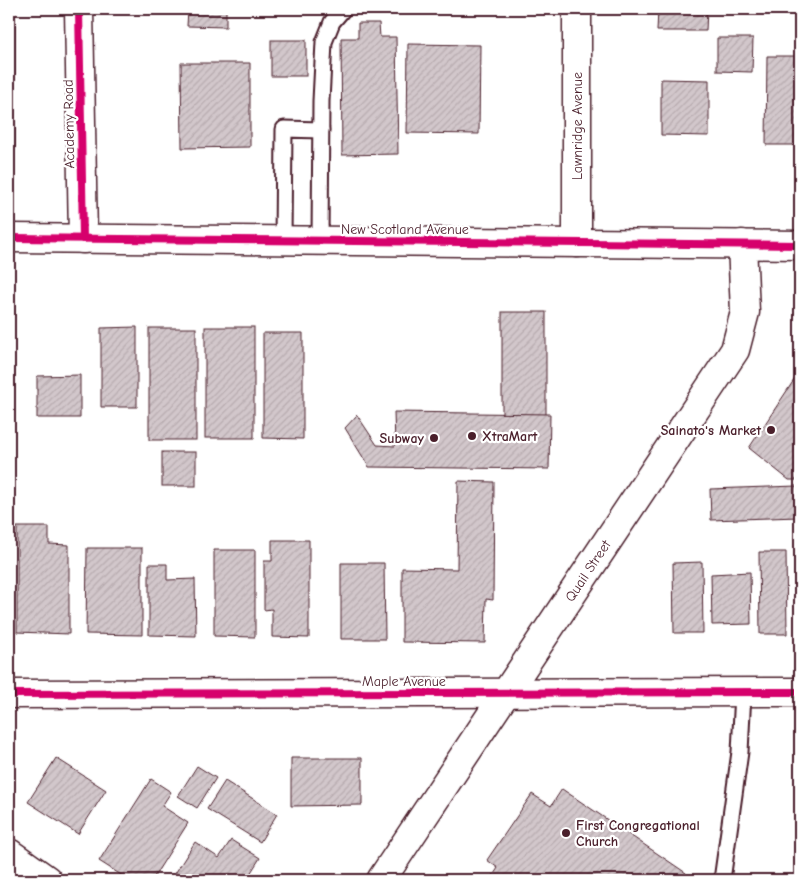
<svg xmlns="http://www.w3.org/2000/svg" width="809" height="889" viewBox="0 0 809 889" font-family="'Comic Neue',sans-serif">
	<style>
		.grass { fill: url(#grass-dots); stroke: #987e86 }
		.building { fill: url(#building-hatch); stroke: #4a1f2b }
		.lines { fill: none; stroke-linecap: round; stroke-linejoin: round }
		.lane-casing { stroke: #4a1f2b; stroke-width: 19 }
		.street-casing { stroke: #4a1f2b; stroke-width: 31 }
		.secondary-casing { stroke: #4a1f2b; stroke-width: 31 }
		.lane { stroke: #fff; stroke-width: 15 }
		.street { stroke: #fff; stroke-width: 28 }
		.secondary { stroke: #fff; stroke-width: 28 }
		.cycleway-casing { stroke: #fff; stroke-width: 11 }
		.cycleway { stroke: #d6006c; stroke-width: 8 }
		.poi-dot { fill: #4a1f2b; stroke: #fff; stroke-width: 2 }
		.labels { text-anchor: middle; dominant-baseline: central; stroke-width: 4.5; stroke-linejoin: round; paint-order: stroke }
		.street-label { font-size: 14px; fill: #4a1f2b; stroke: #fff }
		.poi-label { font-size: 14px; font-weight: bold; fill: #4a1f2b; stroke: #fff; text-anchor: end }
	</style>
	<defs>
		<pattern id="grass-dots" width="8" height="8" patternUnits="userSpaceOnUse" patternTransform="scale(1.25)"><rect width="8" height="8" fill="#e5dee0"/><path d="M2 2h.1M6 6h.1" fill="none" stroke="#c6bec0" stroke-width="1.8" stroke-linecap="round"/></pattern>
		<pattern id="building-hatch" width="6" height="6" patternUnits="userSpaceOnUse" patternTransform="scale(1.25)"><rect width="6" height="6" fill="#d2c7cb"/><path d="M-1 1l2-2M0 6l6-6M5 7l2-2" fill="none" stroke="#b6aaae"/></pattern>
	</defs>
	<rect width="100%" height="100%" fill="#fff"/>
	<filter id="ink" filterUnits="userSpaceOnUse"><feTurbulence type="fractalNoise" baseFrequency=".02" numOctaves="2"/><feDisplacementMap in="SourceGraphic" scale="10" xChannelSelector="R" yChannelSelector="G"/><feConvolveMatrix kernelMatrix="1 2 1 2 8 2 1 2 1" color-interpolation-filters="sRGB"/></filter>
	<g filter="url(#ink)">
		<path class="grass" d="M 9,9 L 15,9 L 15,149 L 9,158 Z"/>
		<g class="building">
			<path d="M 188,9 L 226,9 L 226,27 L 187,26 Z"/>
			<path d="M 658,9 L 707,9 L 706,31 L 657,31 Z"/>
			<path d="M 358,23 L 379,23 L 380,37 L 396,37 L 398,154 L 342,155 L 341,38 L 358,38 Z"/>
			<path d="M 717,38 L 753,38 L 752,72 L 717,71 Z"/>
			<rect x="271" y="40" width="35" height="36"/>
			<path d="M 408,44 L 480,45 L 479,134 L 407,133 Z"/>
			<path d="M 767,56 L 800,56 L 800,145 L 766,145 Z"/>
			<path d="M 181,63 L 250,63 L 250,147 L 182,148 Z"/>
			<path d="M 661,79 L 709,80 L 709,136 L 661,135 Z"/>
			<rect x="502" y="312" width="44" height="114"/>
			<rect x="9" y="324" width="1" height="64"/>
			<path d="M 137,327 L 137,407 L 101,407 L 101,328 Z"/>
			<rect x="205" y="327" width="49" height="111"/>
			<rect x="149" y="328" width="47" height="112"/>
			<path d="M 263,333 L 303,333 L 303,439 L 263,438 Z"/>
			<path d="M 800,371 L 800,480 L 789,480 L 749,448 Z"/>
			<path d="M 80,375 L 80,418 L 37,418 L 37,376 Z"/>
			<path d="M 394,412 L 550,414 L 549,469 L 369,467 L 345,428 L 357,415 L 377,445 L 395,446 Z"/>
			<rect x="162" y="452" width="34" height="34"/>
			<path d="M 458,481 L 494,482 L 493,600 L 486,599 L 485,643 L 402,642 L 402,568 L 457,569 Z"/>
			<path d="M 797,486 L 798,517 L 711,520 L 710,489 Z"/>
			<path d="M 17,527 L 49,527 L 49,544 L 69,545 L 69,634 L 17,632 Z"/>
			<path d="M 272,540 L 309,540 L 309,638 L 272,637 L 272,609 L 264,610 L 264,561 L 272,561 Z"/>
			<path d="M 87,548 L 142,548 L 142,635 L 86,634 Z"/>
			<path d="M 214,550 L 255,550 L 255,637 L 214,636 Z"/>
			<path d="M 759,552 L 786,552 L 787,634 L 760,634 Z"/>
			<path d="M 799,558 L 800,558 L 800,633 Z"/>
			<path d="M 702,562 L 703,633 L 674,633 L 673,563 Z"/>
			<path d="M 341,563 L 384,563 L 385,639 L 341,639 Z"/>
			<path d="M 149,564 L 167,564 L 167,580 L 195,579 L 196,636 L 149,635 Z"/>
			<path d="M 750,572 L 751,624 L 712,625 L 711,574 Z"/>
			<path d="M 56,758 L 106,790 L 78,834 L 28,802 Z"/>
			<path d="M 291,758 L 362,758 L 362,805 L 291,806 Z"/>
			<path d="M 197,766 L 216,778 L 197,808 L 178,796 Z"/>
			<path d="M 151,779 L 171,792 L 162,806 L 188,823 L 152,880 L 129,880 L 99,861 Z"/>
			<path d="M 225,781 L 277,814 L 260,842 L 207,809 Z"/>
			<path d="M 562,789 L 686,873 L 681,880 L 490,880 L 498,868 L 487,860 L 532,794 L 551,806 Z"/>
			<path d="M 231,840 L 260,858 L 248,877 L 254,880 L 171,880 L 195,842 L 219,858 Z"/>
		</g>
		<g class="lines">
			<defs>
				<g id="lane">
					<path d="M 283,240 L 284,129 L 321,130"/>
					<path d="M 320,241 L 321,101 L 324,42 L 332,22 L 343,9"/>
					<path d="M 722,880 L 740,752 L 743,692"/>
				</g>
				<g id="street">
					<path d="M 577,243 L 577,9"/>
					<path d="M 9,694 L 800,692"/>
					<path d="M 9,853 L 47,880"/>
				</g>
				<g id="secondary">
					<path d="M 79,9 L 83,239"/>
					<path d="M 9,238 L 800,245"/>
					<path id="s1" d="M 381,880 L 735,350 L 745,312 L 742,244"/>
				</g>
			</defs>
			<use href="#lane" class="lane-casing"/>
			<use href="#street" class="street-casing"/>
			<use href="#secondary" class="secondary-casing"/>
			<use href="#lane" class="lane"/>
			<use href="#street" class="street"/>
			<use href="#secondary" class="secondary"/>
			<defs>
				<g id="cycleway">
					<path d="M 79,9 L 83,239"/>
					<path d="M 9,238 L 800,245"/>
					<path d="M 9,694 L 800,692"/>
				</g>
			</defs>
			<use href="#cycleway" class="cycleway-casing"/>
			<use href="#cycleway" class="cycleway"/>
		</g>
	</g>
	<g class="poi-dot">
		<circle cx="771" cy="430" r="5"/>
		<circle cx="472" cy="436" r="5"/>
		<circle cx="434" cy="438" r="5"/>
		<circle cx="566" cy="833" r="5"/>
	</g>
	<g class="labels">
		<g class="street-label">
			<text transform="translate(69 124) rotate(-91)">Academy Road</text>
			<text transform="translate(577 126) rotate(-90)">Lawnridge Avenue</text>
			<text x="405" y="229">New Scotland Avenue</text>
			<text stroke="none"><textPath href="#s1" startOffset="372">Quail Street</textPath></text>
			<text x="404" y="681">Maple Avenue</text>
		</g>
		<g class="poi-label">
			<text x="761" y="430">Sainato's Market</text>
			<text x="482" y="436" text-anchor="start">XtraMart</text>
			<text x="424" y="438">Subway</text>
			<text x="576" y="825" text-anchor="start">First Congregational<tspan x="576" dy="16">Church</tspan></text>
		</g>
	</g>
	<rect width="809" height="889" fill="none" stroke="#fff" stroke-width="30"/>
	<rect x="15" y="15" width="779" height="859" fill="none" stroke="#4a1f2b" stroke-width="2" filter="url(#ink)"/>
</svg>
